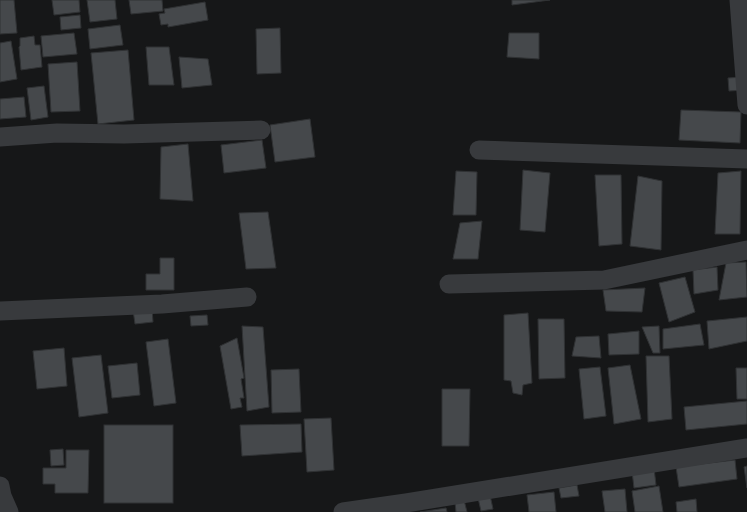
<svg xmlns="http://www.w3.org/2000/svg" width="747" height="512" viewBox="0 0 747 512" font-family="'Nunito Sans',sans-serif">
	<style>
		.building { fill: #45484b; stroke: #303234 }
		.lines { fill: none; stroke-linecap: round; stroke-linejoin: round }
		.minor { stroke: #383a3d; stroke-width: 19 }
	</style>
	<rect width="100%" height="100%" fill="#161718"/>
	<g class="building">
		<path d="M 0,0 L 14,0 L 17,33 L 0,34 Z"/>
		<path d="M 52,0 L 79,0 L 80,12 L 54,15 Z"/>
		<path d="M 87,0 L 115,0 L 117,19 L 90,22 Z"/>
		<path d="M 129,0 L 162,0 L 163,11 L 131,14 Z"/>
		<path d="M 512,0 L 550,0 L 512,5 Z"/>
		<path d="M 205,2 L 208,20 L 168,27 L 168,24 L 161,25 L 159,14 L 165,13 L 164,9 Z"/>
		<path d="M 80,15 L 81,28 L 61,30 L 60,17 Z"/>
		<path d="M 120,25 L 123,45 L 90,49 L 88,29 Z"/>
		<path d="M 280,28 L 281,73 L 257,74 L 256,29 Z"/>
		<path d="M 74,33 L 77,54 L 43,57 L 41,36 Z"/>
		<path d="M 509,33 L 539,33 L 539,59 L 507,57 Z"/>
		<path d="M 34,36 L 35,45 L 40,45 L 42,67 L 21,70 L 19,47 L 20,46 L 20,38 Z"/>
		<path d="M 11,41 L 17,79 L 0,82 L 0,43 Z"/>
		<path d="M 146,47 L 169,47 L 174,85 L 149,85 Z"/>
		<path d="M 128,50 L 134,120 L 98,124 L 91,53 Z"/>
		<path d="M 179,57 L 208,59 L 212,85 L 182,88 Z"/>
		<path d="M 77,62 L 80,111 L 51,112 L 48,64 Z"/>
		<path d="M 743,77 L 744,90 L 729,91 L 728,78 Z"/>
		<path d="M 44,86 L 48,117 L 31,120 L 27,88 Z"/>
		<path d="M 24,97 L 26,117 L 0,119 L 0,99 Z"/>
		<path d="M 681,110 L 741,112 L 740,143 L 679,140 Z"/>
		<path d="M 310,119 L 315,157 L 275,162 L 270,125 Z"/>
		<path d="M 262,140 L 266,168 L 224,173 L 221,145 Z"/>
		<path d="M 188,144 L 193,201 L 160,199 L 161,147 Z"/>
		<path d="M 523,170 L 550,173 L 545,232 L 520,230 Z"/>
		<path d="M 456,171 L 477,172 L 476,215 L 453,215 Z"/>
		<path d="M 741,171 L 740,234 L 715,234 L 718,173 Z"/>
		<path d="M 595,175 L 621,175 L 622,244 L 599,246 Z"/>
		<path d="M 638,176 L 662,181 L 661,250 L 630,246 Z"/>
		<path d="M 268,212 L 276,268 L 246,269 L 239,213 Z"/>
		<path d="M 482,221 L 478,259 L 453,259 L 460,223 Z"/>
		<path d="M 160,258 L 174,258 L 174,290 L 146,290 L 146,274 L 160,274 Z"/>
		<path d="M 746,262 L 747,297 L 719,300 L 726,263 Z"/>
		<path d="M 717,267 L 718,290 L 694,294 L 693,270 Z"/>
		<path d="M 685,277 L 695,312 L 669,322 L 659,283 Z"/>
		<path d="M 645,288 L 642,312 L 606,311 L 603,290 Z"/>
		<path d="M 152,308 L 153,322 L 135,324 L 133,310 Z"/>
		<path d="M 528,313 L 532,383 L 523,385 L 522,395 L 513,393 L 511,381 L 504,380 L 504,315 Z"/>
		<path d="M 207,315 L 208,325 L 191,326 L 190,316 Z"/>
		<path d="M 747,317 L 747,341 L 709,349 L 707,321 Z"/>
		<path d="M 538,319 L 564,319 L 565,378 L 539,379 Z"/>
		<path d="M 700,324 L 704,345 L 663,349 L 663,329 Z"/>
		<path d="M 242,326 L 263,327 L 269,407 L 247,411 Z"/>
		<path d="M 659,326 L 660,353 L 653,353 L 642,327 Z"/>
		<path d="M 639,331 L 639,354 L 609,355 L 608,334 Z"/>
		<path d="M 599,336 L 601,358 L 572,356 L 576,337 Z"/>
		<path d="M 237,338 L 244,378 L 241,379 L 244,398 L 240,398 L 242,407 L 231,409 L 220,346 Z"/>
		<path d="M 168,339 L 176,403 L 154,406 L 146,342 Z"/>
		<path d="M 64,348 L 67,386 L 37,389 L 33,351 Z"/>
		<path d="M 101,355 L 108,413 L 79,417 L 72,358 Z"/>
		<path d="M 646,356 L 669,356 L 672,419 L 648,422 Z"/>
		<path d="M 137,363 L 140,395 L 112,398 L 108,366 Z"/>
		<path d="M 630,365 L 641,419 L 614,424 L 608,368 Z"/>
		<path d="M 600,367 L 606,416 L 584,419 L 579,369 Z"/>
		<path d="M 736,368 L 747,368 L 747,399 L 737,399 Z"/>
		<path d="M 299,369 L 301,412 L 272,413 L 271,370 Z"/>
		<path d="M 442,389 L 470,389 L 469,446 L 442,446 Z"/>
		<path d="M 747,401 L 747,424 L 686,430 L 684,407 Z"/>
		<path d="M 331,418 L 334,470 L 307,472 L 304,419 Z"/>
		<path d="M 301,424 L 302,452 L 242,456 L 240,425 Z"/>
		<rect x="104" y="425" width="69" height="78"/>
		<path d="M 63,449 L 64,465 L 51,466 L 50,450 Z"/>
		<path d="M 66,450 L 89,450 L 88,493 L 55,493 L 55,484 L 43,484 L 43,468 L 66,468 Z"/>
		<path d="M 735,460 L 737,479 L 679,487 L 676,467 Z"/>
		<path d="M 747,466 L 747,488 L 744,467 Z"/>
		<path d="M 654,468 L 656,485 L 634,488 L 632,471 Z"/>
		<path d="M 577,485 L 579,496 L 561,498 L 559,488 Z"/>
		<path d="M 659,486 L 663,512 L 635,512 L 632,491 Z"/>
		<path d="M 625,489 L 627,512 L 605,512 L 602,491 Z"/>
		<path d="M 554,492 L 556,512 L 529,512 L 527,495 Z"/>
		<path d="M 490,495 L 493,509 L 481,511 L 478,498 Z"/>
		<path d="M 696,499 L 697,512 L 677,512 L 676,502 Z"/>
		<path d="M 464,500 L 467,512 L 456,512 L 455,502 Z"/>
		<path d="M 446,508 L 447,512 L 420,512 Z"/>
	</g>
	<g class="lines">
		<g class="minor">
			<path d="M 739,0 L 747,105"/>
			<path d="M 0,137 L 57,133 L 124,134 L 261,130"/>
			<path d="M 479,150 L 747,159"/>
			<path d="M 449,284 L 604,280 L 747,250"/>
			<path d="M 0,311 L 162,304 L 247,297"/>
			<path d="M 0,486 L 2,496 L 9,512"/>
			<path d="M 343,512 L 406,503 L 747,448"/>
		</g>
	</g>
</svg>
